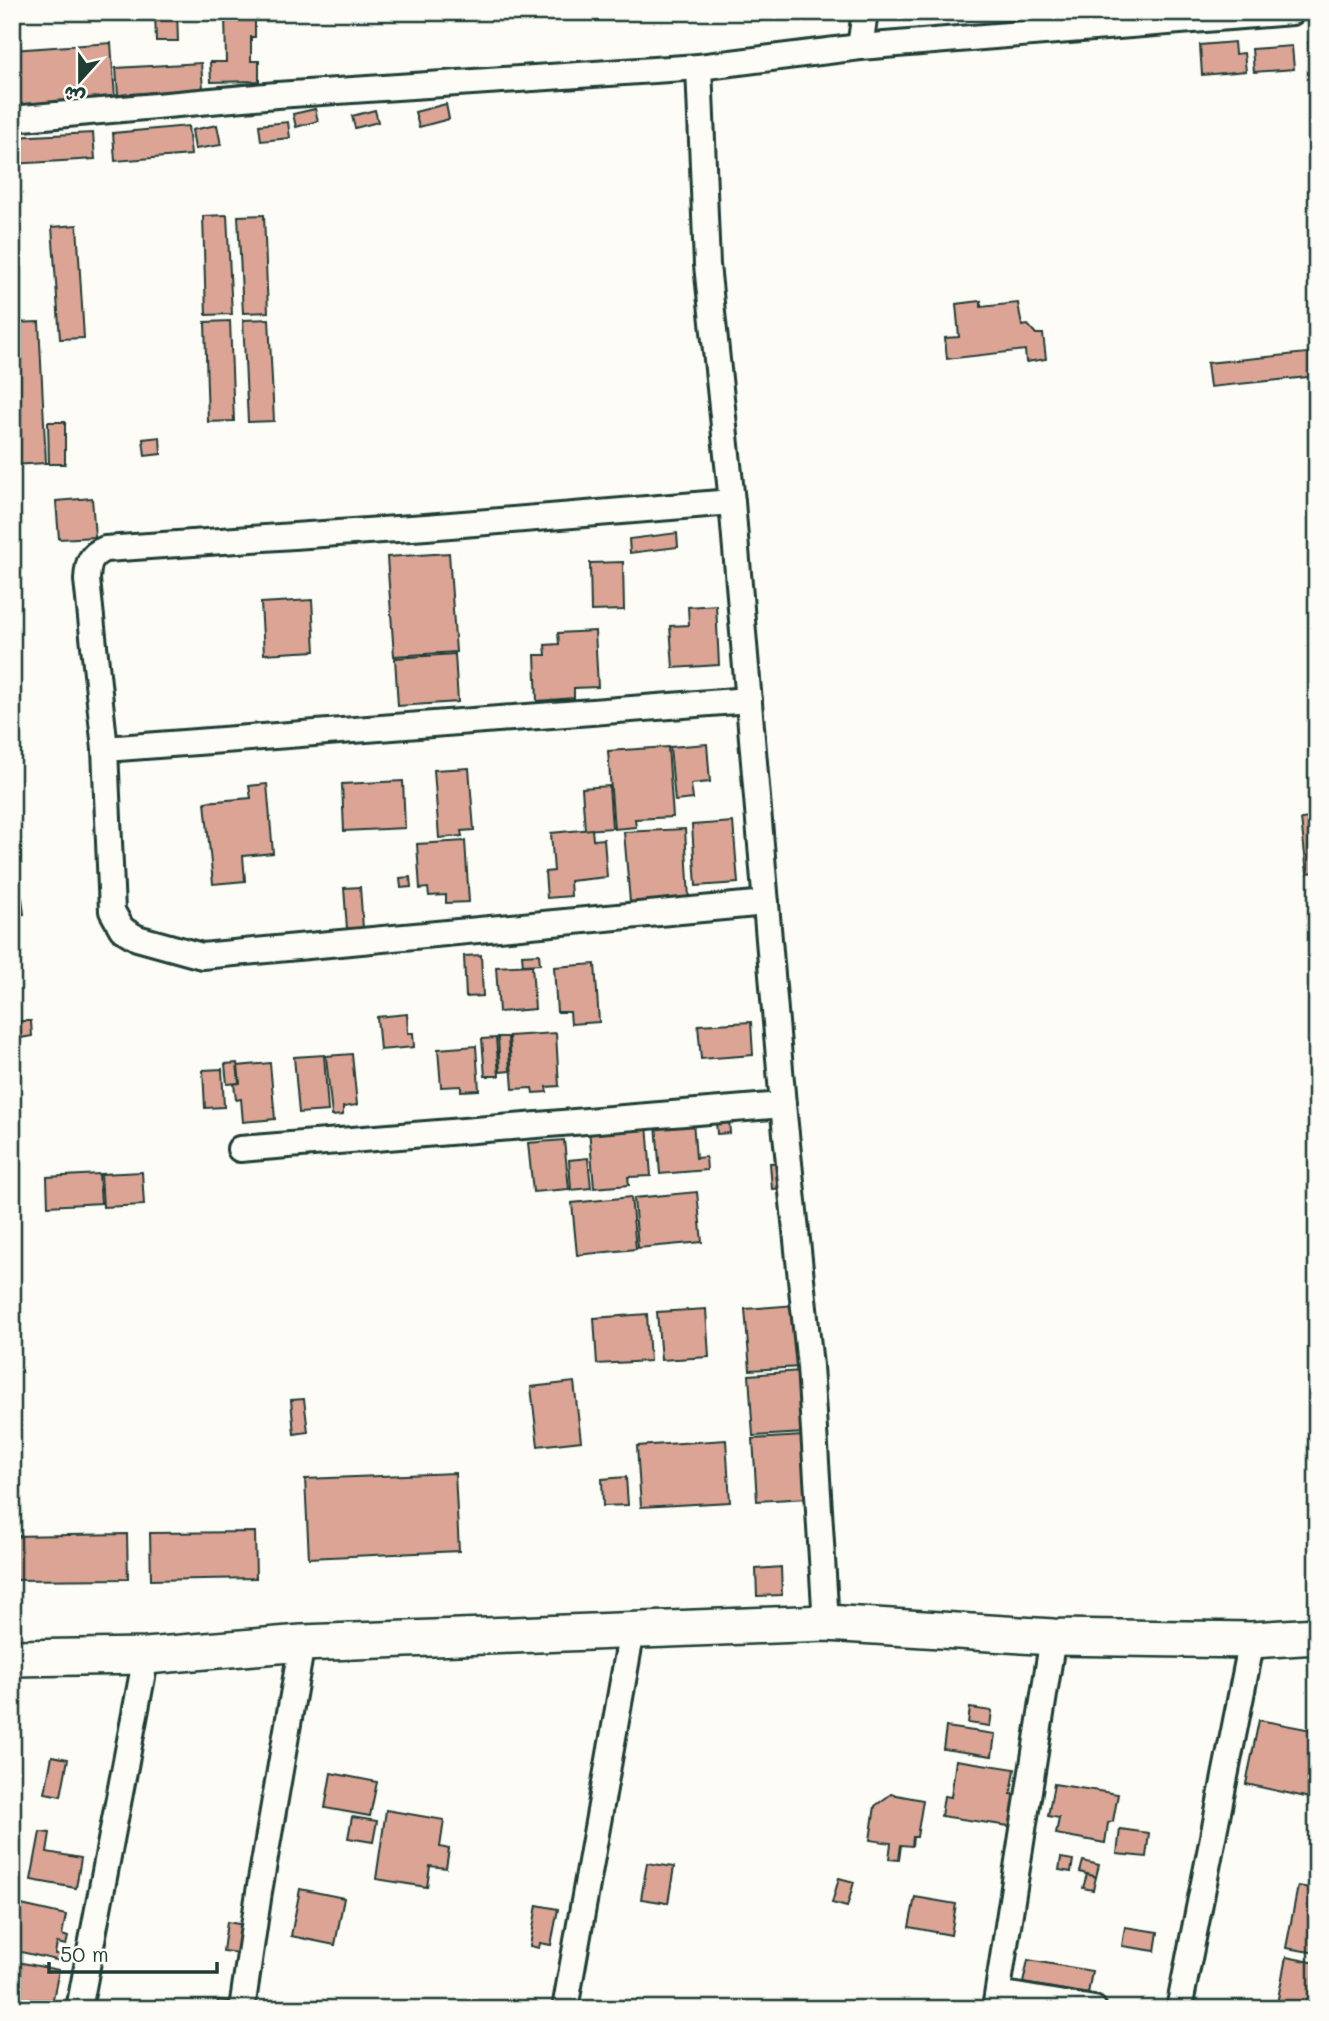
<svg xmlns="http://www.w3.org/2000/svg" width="1329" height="2021" viewBox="0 0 1329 2021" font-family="Mali,'Playpen Sans Arabic',sans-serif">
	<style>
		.building { fill: #dca495; stroke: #1f3d34; stroke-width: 2 }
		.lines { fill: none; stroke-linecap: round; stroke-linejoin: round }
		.street-casing { stroke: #1f3d34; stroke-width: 30 }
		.secondary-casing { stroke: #1f3d34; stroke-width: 40 }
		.street { stroke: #fdfcf7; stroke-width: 24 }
		.secondary { stroke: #fdfcf7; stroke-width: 35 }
	</style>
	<rect width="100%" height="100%" fill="#fdfcf7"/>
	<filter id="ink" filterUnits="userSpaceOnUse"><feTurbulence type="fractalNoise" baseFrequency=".0143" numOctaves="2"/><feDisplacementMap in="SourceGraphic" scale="14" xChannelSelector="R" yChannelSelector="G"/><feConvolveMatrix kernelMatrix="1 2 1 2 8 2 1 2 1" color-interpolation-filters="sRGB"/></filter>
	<g filter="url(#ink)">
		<g class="building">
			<path d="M 155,12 L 177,12 L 178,41 L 156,41 Z"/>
			<path d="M 225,12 L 255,12 L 255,37 L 251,37 L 251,61 L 259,61 L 259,81 L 211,82 L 210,62 L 226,62 Z"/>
			<path d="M 802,12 L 831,12 L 831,20 L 802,21 Z"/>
			<path d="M 1317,41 L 1317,65 L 1310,66 L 1308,42 Z"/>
			<path d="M 1234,42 L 1235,54 L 1244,53 L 1246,71 L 1202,75 L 1200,45 Z"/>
			<path d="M 111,43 L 115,98 L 12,105 L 12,50 Z"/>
			<path d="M 1292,46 L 1294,69 L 1254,72 L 1252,49 Z"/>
			<path d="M 201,63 L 203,89 L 118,95 L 116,68 Z"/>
			<path d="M 446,104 L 449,119 L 419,127 L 415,112 Z"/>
			<path d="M 315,109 L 318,121 L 296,127 L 293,114 Z"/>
			<path d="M 375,110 L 378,122 L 355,128 L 352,116 Z"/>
			<path d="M 288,122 L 290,138 L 261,141 L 259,125 Z"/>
			<path d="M 217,125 L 221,145 L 195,149 L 192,130 Z"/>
			<path d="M 188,126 L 191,155 L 115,161 L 113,133 Z"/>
			<path d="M 93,133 L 95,159 L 12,164 L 12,137 Z"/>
			<path d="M 227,215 L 232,314 L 206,315 L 203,216 Z"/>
			<path d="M 264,215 L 268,312 L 243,313 L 238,216 Z"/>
			<path d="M 77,225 L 84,338 L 60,339 L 52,227 Z"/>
			<path d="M 981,301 L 981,307 L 1018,303 L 1022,326 L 1028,325 L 1036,334 L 1043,334 L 1046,359 L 1026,362 L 1025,350 L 947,359 L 945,338 L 959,337 L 956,304 Z"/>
			<path d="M 269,319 L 274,421 L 248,422 L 243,320 Z"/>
			<path d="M 230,321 L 234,421 L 208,422 L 205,322 Z"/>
			<path d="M 39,322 L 46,463 L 12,465 L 12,323 Z"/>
			<path d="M 1317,352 L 1317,376 L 1210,387 L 1207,363 Z"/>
			<path d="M 48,422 L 65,422 L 65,464 L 49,464 Z"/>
			<path d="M 160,437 L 161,454 L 145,456 L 143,439 Z"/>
			<path d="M 92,498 L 95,537 L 59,539 L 56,501 Z"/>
			<path d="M 677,533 L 678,547 L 630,553 L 629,539 Z"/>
			<path d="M 449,553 L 456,652 L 394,656 L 387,557 Z"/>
			<path d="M 623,562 L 624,610 L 591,611 L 590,563 Z"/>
			<path d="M 312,600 L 315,651 L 264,654 L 261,603 Z"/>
			<path d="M 716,605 L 719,665 L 673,668 L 670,626 L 689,625 L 688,607 Z"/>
			<path d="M 595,631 L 598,687 L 574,688 L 574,698 L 537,701 L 535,655 L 546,655 L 545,645 L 559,644 L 558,633 Z"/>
			<path d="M 455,654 L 458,702 L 398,706 L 395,658 Z"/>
			<path d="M 707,744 L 710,782 L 691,784 L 693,799 L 675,801 L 670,747 Z"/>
			<path d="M 668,747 L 673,817 L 635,819 L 636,827 L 614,829 L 608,751 Z"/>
			<path d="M 469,768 L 474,830 L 461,831 L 462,836 L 439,838 L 434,770 Z"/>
			<path d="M 403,781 L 405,828 L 344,831 L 342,784 Z"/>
			<path d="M 267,784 L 273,853 L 243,856 L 245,881 L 213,884 L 205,802 L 251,798 L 249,786 Z"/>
			<path d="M 609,786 L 612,828 L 585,830 L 582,788 Z"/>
			<path d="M 1317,817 L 1317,872 L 1307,873 L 1301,819 Z"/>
			<path d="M 733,822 L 738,883 L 696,886 L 692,825 Z"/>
			<path d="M 592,829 L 593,840 L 604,839 L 607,877 L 570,881 L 571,896 L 547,898 L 545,872 L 554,871 L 551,833 Z"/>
			<path d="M 685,829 L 689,899 L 630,902 L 624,832 Z"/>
			<path d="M 465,841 L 469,902 L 446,903 L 446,895 L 429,896 L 428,888 L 420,889 L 417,844 Z"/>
			<path d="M 410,877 L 411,887 L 401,888 L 400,878 Z"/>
			<path d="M 360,887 L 363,928 L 347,929 L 344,888 Z"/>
			<path d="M 22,898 L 24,914 L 12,915 L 12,899 Z"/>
			<path d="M 539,954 L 540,964 L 523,965 L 522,955 Z"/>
			<path d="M 481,955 L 483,996 L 466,997 L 464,956 Z"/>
			<path d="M 595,964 L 599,1022 L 571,1024 L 570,1012 L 557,1012 L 554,967 Z"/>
			<path d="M 532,965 L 535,1009 L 499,1012 L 496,967 Z"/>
			<path d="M 407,1014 L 408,1033 L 413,1033 L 414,1047 L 380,1050 L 377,1017 Z"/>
			<path d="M 19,1021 L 31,1021 L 32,1036 L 21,1038 Z"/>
			<path d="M 751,1022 L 753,1055 L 701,1059 L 698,1025 Z"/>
			<path d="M 556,1033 L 559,1086 L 546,1087 L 547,1092 L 533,1093 L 532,1088 L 513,1089 L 509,1036 Z"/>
			<path d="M 498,1037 L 508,1037 L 510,1071 L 500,1072 Z"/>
			<path d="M 496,1038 L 499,1076 L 485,1076 L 482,1039 Z"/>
			<path d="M 476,1046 L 479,1090 L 461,1091 L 461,1086 L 441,1087 L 438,1049 Z"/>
			<path d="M 352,1054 L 357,1105 L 343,1107 L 343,1115 L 332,1116 L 326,1056 Z"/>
			<path d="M 324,1055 L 328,1111 L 299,1113 L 294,1057 Z"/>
			<path d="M 237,1063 L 239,1083 L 227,1084 L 225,1064 Z"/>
			<path d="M 270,1063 L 275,1119 L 243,1122 L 241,1099 L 236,1100 L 234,1084 L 240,1083 L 238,1066 Z"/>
			<path d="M 222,1069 L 224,1107 L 205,1108 L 203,1070 Z"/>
			<path d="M 729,1120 L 730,1133 L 717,1134 L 716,1121 Z"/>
			<path d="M 693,1121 L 696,1158 L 706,1157 L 707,1170 L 660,1174 L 656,1124 Z"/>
			<path d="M 647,1124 L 651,1176 L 628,1177 L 629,1185 L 594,1188 L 589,1128 Z"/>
			<path d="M 564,1140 L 569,1189 L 533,1192 L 528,1143 Z"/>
			<path d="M 588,1158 L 591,1188 L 571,1190 L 569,1160 Z"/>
			<path d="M 788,1162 L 790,1188 L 772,1189 L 770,1163 Z"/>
			<path d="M 142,1172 L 144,1205 L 103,1207 L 101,1174 Z"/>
			<path d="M 99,1174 L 101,1203 L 48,1206 L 47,1177 Z"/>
			<path d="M 697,1192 L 702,1242 L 638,1248 L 634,1198 Z"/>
			<path d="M 631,1197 L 636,1249 L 577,1255 L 572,1203 Z"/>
			<path d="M 796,1305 L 800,1367 L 750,1370 L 745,1309 Z"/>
			<path d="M 706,1309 L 709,1357 L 661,1360 L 657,1312 Z"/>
			<path d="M 647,1314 L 650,1361 L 597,1364 L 594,1318 Z"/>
			<path d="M 800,1371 L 804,1433 L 753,1436 L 749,1375 Z"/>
			<path d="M 574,1382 L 581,1441 L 538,1446 L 531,1387 Z"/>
			<path d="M 304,1399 L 308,1432 L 294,1434 L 291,1400 Z"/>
			<path d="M 803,1436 L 808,1498 L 757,1501 L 753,1439 Z"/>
			<path d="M 726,1440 L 730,1502 L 641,1507 L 637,1446 Z"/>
			<path d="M 455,1473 L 459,1551 L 309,1558 L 305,1479 Z"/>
			<path d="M 626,1477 L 628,1505 L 603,1506 L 602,1479 Z"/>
			<path d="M 255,1532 L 256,1578 L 151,1580 L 150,1533 Z"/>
			<path d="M 127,1534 L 128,1579 L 12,1580 L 12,1536 Z"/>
			<path d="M 781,1567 L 782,1595 L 757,1596 L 756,1569 Z"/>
			<path d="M 970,1708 L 992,1711 L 990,1726 L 968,1723 Z"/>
			<path d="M 1259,1720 L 1317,1731 L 1317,1763 L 1310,1798 L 1246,1784 Z"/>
			<path d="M 946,1727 L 995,1734 L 992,1756 L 943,1749 Z"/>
			<path d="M 52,1756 L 68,1759 L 61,1796 L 45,1793 Z"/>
			<path d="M 956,1760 L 1015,1769 L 1011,1794 L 1020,1795 L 1016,1827 L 941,1816 L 944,1796 L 951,1797 Z"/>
			<path d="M 331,1773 L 377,1782 L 370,1816 L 325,1808 Z"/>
			<path d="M 1054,1784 L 1118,1794 L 1113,1821 L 1108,1823 L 1105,1843 L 1056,1834 L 1059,1818 L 1048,1816 Z"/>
			<path d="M 891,1794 L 923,1800 L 917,1837 L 913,1837 L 912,1846 L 901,1845 L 899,1860 L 889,1859 L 891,1843 L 870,1840 L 875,1806 Z"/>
			<path d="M 386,1810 L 444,1820 L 440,1847 L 449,1849 L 446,1868 L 430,1866 L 427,1887 L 376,1879 Z"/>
			<path d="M 352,1817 L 377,1821 L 373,1842 L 348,1838 Z"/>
			<path d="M 1120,1829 L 1149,1833 L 1146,1857 L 1117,1854 Z"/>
			<path d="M 40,1832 L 50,1833 L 47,1852 L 81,1858 L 76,1888 L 31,1880 Z"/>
			<path d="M 1061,1858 L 1073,1860 L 1071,1872 L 1059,1870 Z"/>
			<path d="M 1083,1861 L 1099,1865 L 1096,1877 L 1080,1872 Z"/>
			<path d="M 647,1863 L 674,1867 L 668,1903 L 641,1899 Z"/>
			<path d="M 1087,1874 L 1096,1877 L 1093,1890 L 1083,1888 Z"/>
			<path d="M 839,1878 L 854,1882 L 847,1907 L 832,1903 Z"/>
			<path d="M 1298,1886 L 1317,1889 L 1317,1953 L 1286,1948 Z"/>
			<path d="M 300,1889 L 344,1898 L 335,1945 L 291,1936 Z"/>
			<path d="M 915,1897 L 956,1904 L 951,1935 L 909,1927 Z"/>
			<path d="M 17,1904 L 66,1915 L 62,1935 L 68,1937 L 66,1945 L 57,1943 L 55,1954 L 62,1955 L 61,1961 L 12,1950 L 12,1925 Z"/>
			<path d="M 537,1905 L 558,1909 L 551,1945 L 540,1943 L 539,1948 L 530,1946 Z"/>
			<path d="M 227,1922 L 251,1926 L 246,1954 L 223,1951 Z"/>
			<path d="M 1125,1927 L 1158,1932 L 1155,1951 L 1122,1946 Z"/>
			<path d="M 1286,1957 L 1317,1963 L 1317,2009 L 1276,2009 Z"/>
			<path d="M 1028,1960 L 1092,1971 L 1088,1994 L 1023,1983 Z"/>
			<path d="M 12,1961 L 59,1970 L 51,2009 L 12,2009 Z"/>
			<path d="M 218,2000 L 235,2002 L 234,2009 L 217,2009 Z"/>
		</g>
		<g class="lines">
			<defs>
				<g id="street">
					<path d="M 860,47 L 865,12"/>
					<path d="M 699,67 L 707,265 L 732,502 L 783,1105 L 810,1366 L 826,1623"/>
					<path d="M 12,119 L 277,95 L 699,67 L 860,47 L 1292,12"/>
					<path d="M 732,502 L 426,527 L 105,549 C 89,555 88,564 87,580 L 105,749 L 112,911 L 122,929 L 137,938 L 202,956 L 766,903"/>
					<path d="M 105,749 L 749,700"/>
					<path d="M 240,1149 L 783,1105"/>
					<path d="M 998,1993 L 1094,2009"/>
					<path d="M 79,2009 L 146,1656"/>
					<path d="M 242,2009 L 259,1892 L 302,1643"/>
					<path d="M 565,2009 L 632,1630"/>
					<path d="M 995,2009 L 1053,1637"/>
					<path d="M 1179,2009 L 1252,1640"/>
				</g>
				<path id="secondary" d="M 12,1658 L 146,1656 L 302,1643 L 826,1623 L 1053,1637 L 1252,1640 L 1317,1636"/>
			</defs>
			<use href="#street" class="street-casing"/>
			<use href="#secondary" class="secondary-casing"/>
			<use href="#street" class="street"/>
			<use href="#secondary" class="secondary"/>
		</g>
	</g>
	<rect width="1329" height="2021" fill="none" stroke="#fdfcf7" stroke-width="42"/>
	<rect x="21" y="21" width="1287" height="1979" fill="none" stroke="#1f3d34" stroke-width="2.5" filter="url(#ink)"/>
	<g transform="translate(80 80) rotate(201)" stroke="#fdfcf7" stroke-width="5" paint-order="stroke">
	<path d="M0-5L12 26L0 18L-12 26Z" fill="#1f3d34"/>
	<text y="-10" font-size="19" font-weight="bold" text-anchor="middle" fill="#1f3d34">ش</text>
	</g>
	<path d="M49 1962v10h168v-10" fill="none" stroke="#1f3d34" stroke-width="3.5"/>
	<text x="60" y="1962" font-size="21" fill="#1f3d34" stroke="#fdfcf7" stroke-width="5" paint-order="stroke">50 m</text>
</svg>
